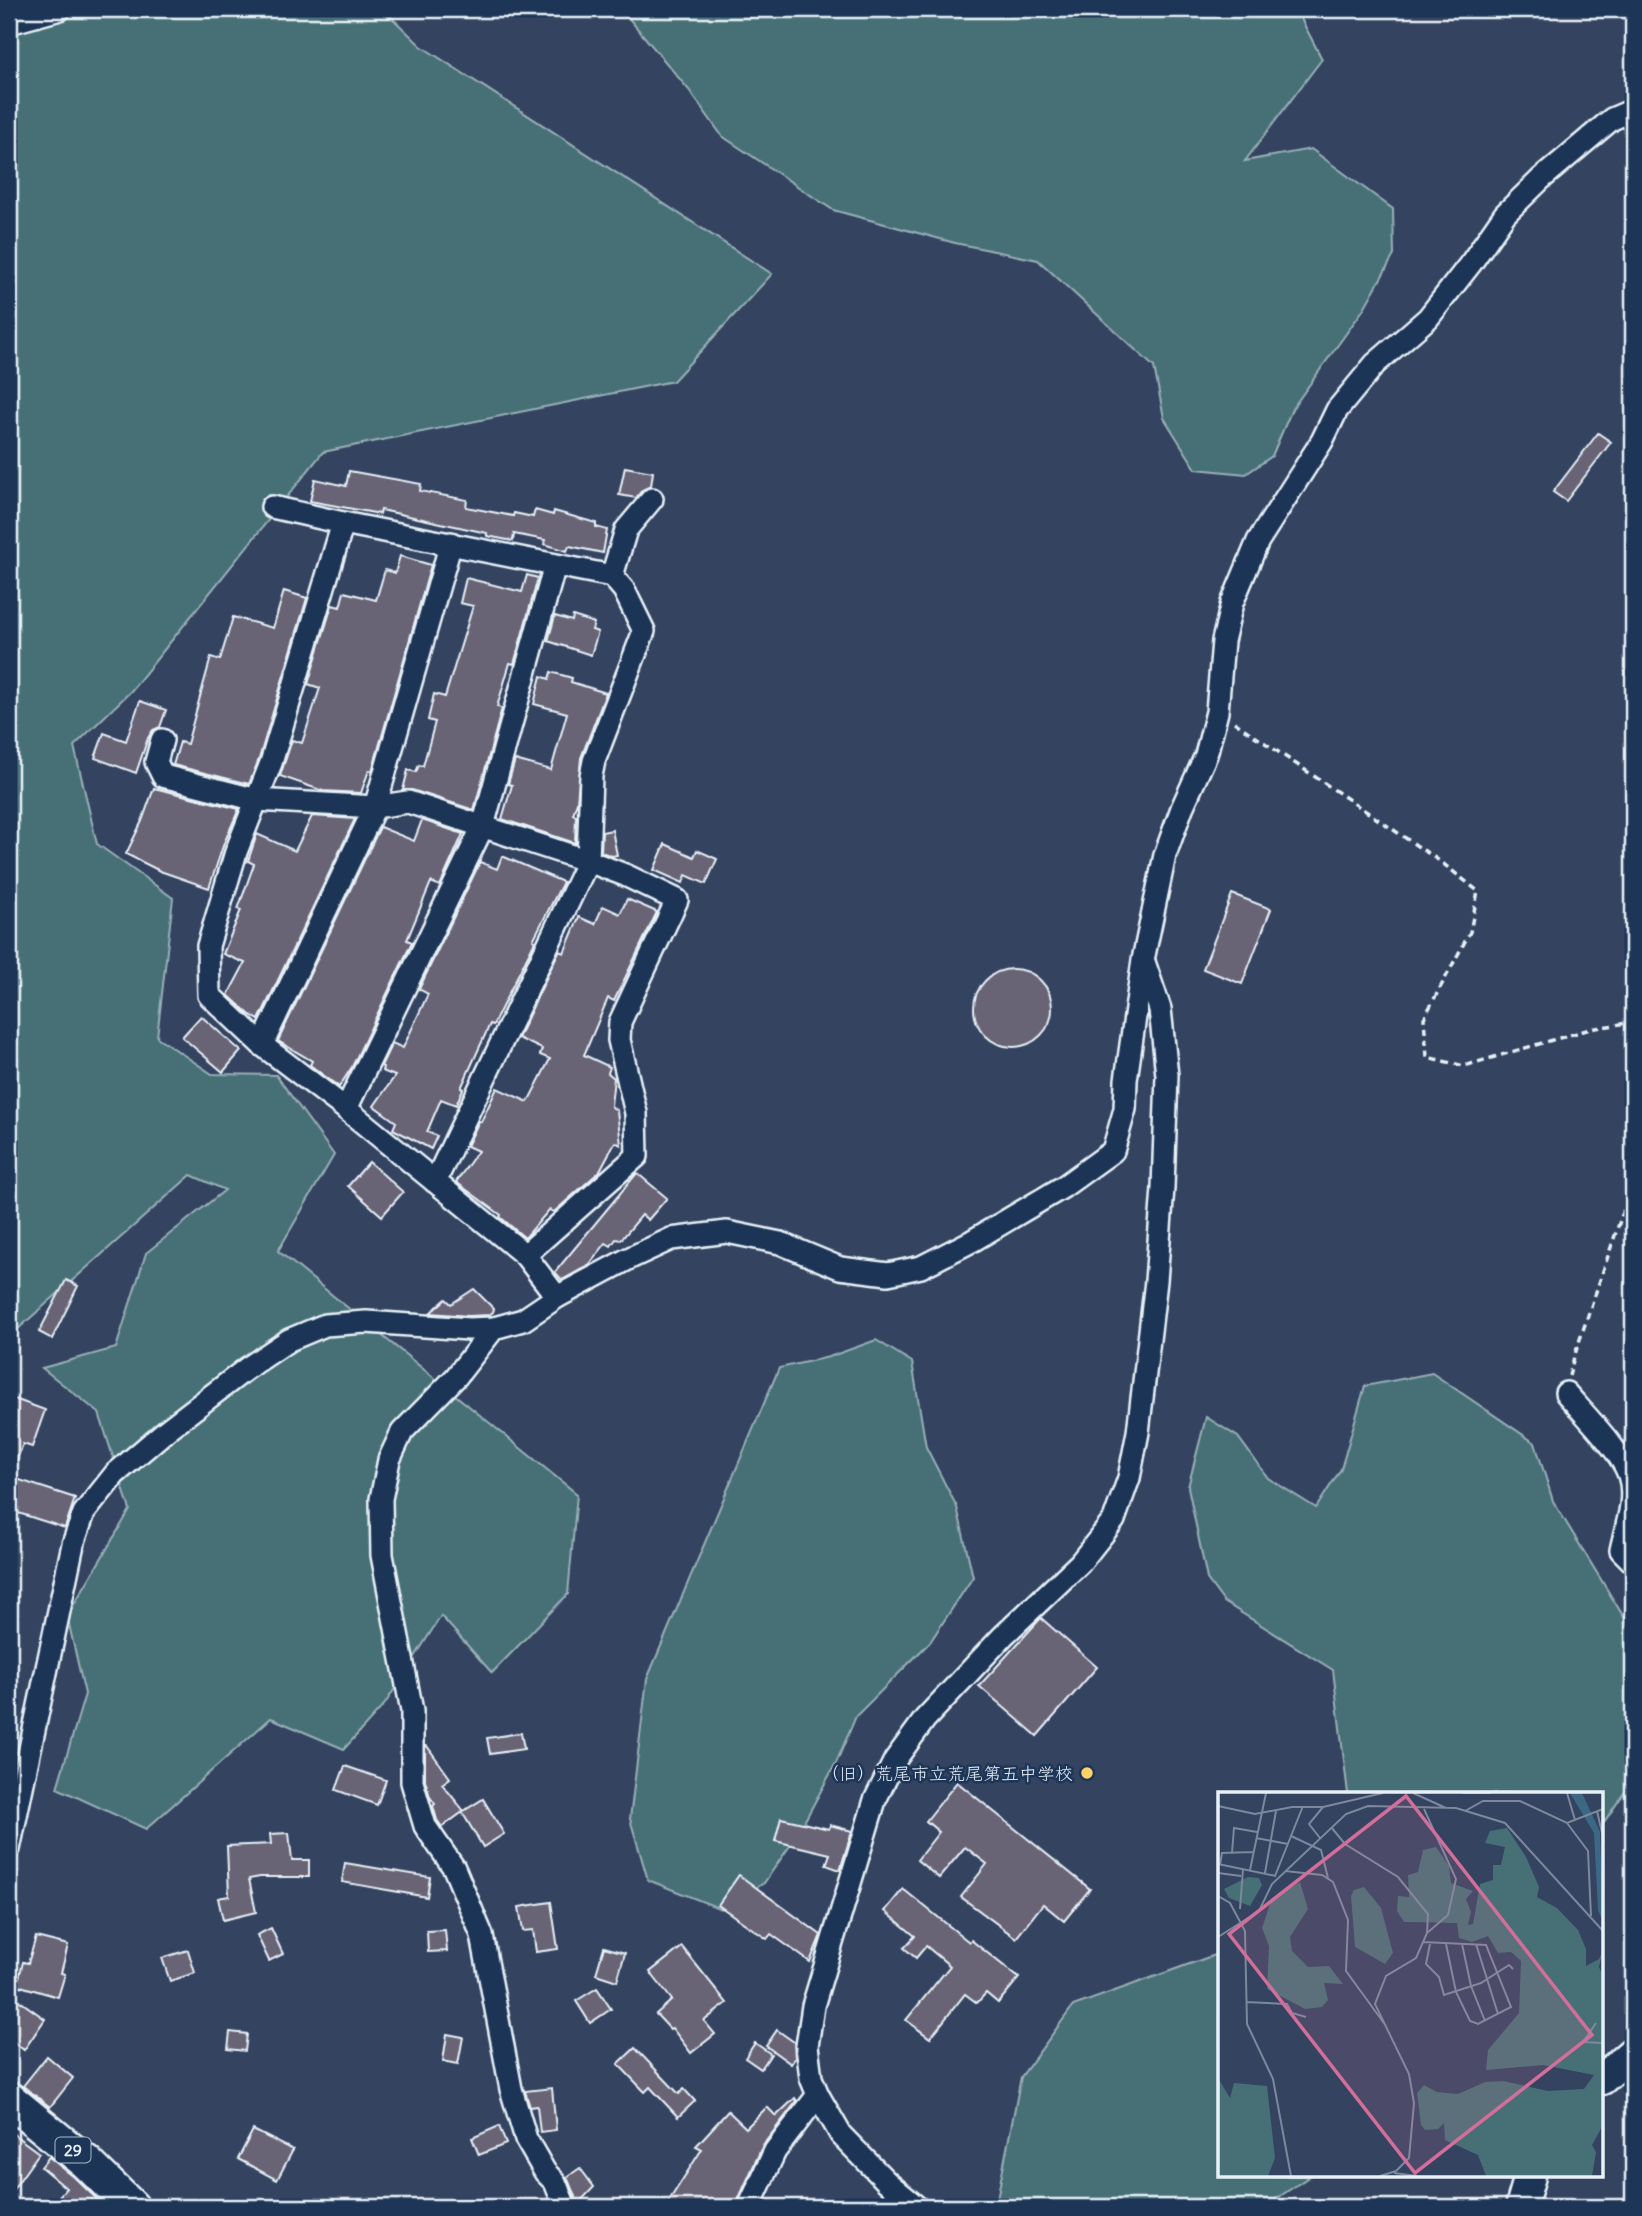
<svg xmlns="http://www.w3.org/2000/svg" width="1642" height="2216" viewBox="0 0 1642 2216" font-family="Delius,'Klee One',sans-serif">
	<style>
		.green { fill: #477076; stroke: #98b0b7; stroke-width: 2 }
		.building { fill: #686374; stroke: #e8f1f8; stroke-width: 2 }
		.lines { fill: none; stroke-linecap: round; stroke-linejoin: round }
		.street-casing { stroke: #e8f1f8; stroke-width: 26 }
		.secondary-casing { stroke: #e8f1f8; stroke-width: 35 }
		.primary-casing { stroke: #e8f1f8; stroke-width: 38 }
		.path { stroke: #e8f1f8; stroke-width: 3.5; stroke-dasharray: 7 5; stroke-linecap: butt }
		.street { stroke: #1d3557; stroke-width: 21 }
		.secondary { stroke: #1d3557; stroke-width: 30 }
		.primary { stroke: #1d3557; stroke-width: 33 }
		.poi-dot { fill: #ffd166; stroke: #1d3557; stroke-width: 2.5 }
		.labels { text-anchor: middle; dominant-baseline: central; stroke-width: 5; stroke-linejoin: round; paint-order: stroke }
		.shield { fill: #1d3557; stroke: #abb9c8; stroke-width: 2 }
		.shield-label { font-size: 16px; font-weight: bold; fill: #e8f1f8 }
		.poi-label { font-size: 18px; fill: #e8f1f8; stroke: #1d3557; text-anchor: end }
		.inset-road { fill: none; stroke: #7c899d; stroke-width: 2 }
		.view { fill: #d16f9a; fill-opacity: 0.15; stroke: #d16f9a; stroke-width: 3.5 }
		.inset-edge { fill: none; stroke: #e8f1f8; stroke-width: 3.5 }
	</style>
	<rect width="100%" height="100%" fill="#344360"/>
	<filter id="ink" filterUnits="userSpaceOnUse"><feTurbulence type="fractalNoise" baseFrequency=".0143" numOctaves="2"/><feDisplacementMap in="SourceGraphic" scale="14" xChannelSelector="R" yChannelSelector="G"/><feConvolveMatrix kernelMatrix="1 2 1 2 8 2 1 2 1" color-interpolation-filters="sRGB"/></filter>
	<g filter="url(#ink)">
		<g class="green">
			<path d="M 9,9 L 383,9 L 421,46 L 772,274 L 673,381 L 323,452 L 131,691 L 74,746 L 97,844 L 173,898 L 157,1037 L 212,1074 L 276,1075 L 334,1155 L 278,1251 L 577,1494 L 568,1594 L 492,1673 L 441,1616 L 385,1704 L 344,1749 L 271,1718 L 146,1829 L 57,1788 L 85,1694 L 67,1616 L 130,1510 L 99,1413 L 42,1368 L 116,1348 L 146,1253 L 225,1190 L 191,1175 L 9,1337 Z"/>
			<path d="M 621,9 L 1296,9 L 1322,59 L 1245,161 L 1311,149 L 1393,209 L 1394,255 L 1363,310 L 1292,409 L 1272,456 L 1246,474 L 1196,469 L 1164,418 L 1154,367 L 1038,260 L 955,243 L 833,210 L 722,136 L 689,90 Z"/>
			<path d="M 876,1340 L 912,1362 L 926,1447 L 957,1507 L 973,1577 L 930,1642 L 856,1716 L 837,1761 L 796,1837 L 764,1883 L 721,1909 L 648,1880 L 630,1819 L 647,1679 L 779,1368 L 829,1357 Z"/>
			<path d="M 1432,1373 L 1535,1443 L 1553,1501 L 1633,1632 L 1633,1780 L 1602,1825 L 1602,1794 L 1348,1794 L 1333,1670 L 1224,1602 L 1207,1579 L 1188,1487 L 1206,1417 L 1238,1437 L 1268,1478 L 1316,1508 L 1341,1469 L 1365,1386 Z"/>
			<path d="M 1220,1953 L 1220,2176 L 1310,2176 L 1264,2207 L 1023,2207 L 997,2199 L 1021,2077 L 1073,2006 Z"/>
		</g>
		<g class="building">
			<path d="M 1598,433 L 1611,442 L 1566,501 L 1553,492 Z"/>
			<path d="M 625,467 L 653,472 L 651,486 L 642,490 L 636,498 L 619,495 Z"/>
			<path d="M 349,471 L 421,484 L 420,491 L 467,500 L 466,507 L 513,516 L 514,513 L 533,517 L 535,510 L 553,515 L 554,511 L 596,523 L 596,527 L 607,530 L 603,553 L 569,546 L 567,551 L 544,544 L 545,540 L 514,534 L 513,541 L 487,536 L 487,533 L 381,510 L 380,514 L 310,501 L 315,479 L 346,486 Z"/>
			<path d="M 400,556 L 431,565 L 372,771 L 369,770 L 361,793 L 323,791 L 280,776 L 292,740 L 302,743 L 320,688 L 308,684 L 332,605 L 340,607 L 344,592 L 376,600 L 385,570 L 395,573 Z"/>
			<path d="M 527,575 L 538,578 L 514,664 L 510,663 L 497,707 L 502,708 L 474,810 L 412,790 L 403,790 L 408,770 L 416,772 L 419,765 L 423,766 L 435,722 L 428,720 L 434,694 L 445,697 L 473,606 L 460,603 L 466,578 L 522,592 Z"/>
			<path d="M 284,591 L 307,598 L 259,759 L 249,784 L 173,765 L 180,742 L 187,744 L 211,657 L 220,660 L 233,617 L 273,628 Z"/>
			<path d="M 555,616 L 572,621 L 573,616 L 594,623 L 592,630 L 598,632 L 591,655 L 548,641 Z"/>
			<path d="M 551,672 L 572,678 L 571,682 L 606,693 L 581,758 L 577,802 L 573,814 L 576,816 L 575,843 L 502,819 L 512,785 L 508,784 L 515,760 L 551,770 L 567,713 L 534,704 L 541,676 L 549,679 Z"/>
			<path d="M 140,701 L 166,710 L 160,727 L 153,730 L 148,738 L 136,773 L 95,758 L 104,733 L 126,741 Z"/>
			<path d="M 154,788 L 239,809 L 224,843 L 209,888 L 160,871 L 126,854 L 142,821 Z"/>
			<path d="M 312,816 L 355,819 L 259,1020 L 249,1014 L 228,995 L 245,963 L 223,954 L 241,910 L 238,909 L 254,864 L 248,861 L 257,834 L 295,851 Z"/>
			<path d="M 422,820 L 463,834 L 440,886 L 431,882 L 407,940 L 412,942 L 352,1067 L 339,1087 L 310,1065 L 312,1061 L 278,1041 L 380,827 L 414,841 Z"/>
			<path d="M 612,830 L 617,855 L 612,856 L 601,852 L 602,832 Z"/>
			<path d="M 665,844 L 694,857 L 697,850 L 717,859 L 706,884 L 686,875 L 683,883 L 654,870 Z"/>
			<path d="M 502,856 L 563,882 L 533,940 L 535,941 L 493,1025 L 490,1024 L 461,1088 L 463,1089 L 456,1105 L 441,1099 L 427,1132 L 437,1136 L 431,1149 L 393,1129 L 396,1122 L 374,1106 L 395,1076 L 382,1071 L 383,1067 L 381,1066 L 392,1043 L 403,1048 L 428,994 L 419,989 L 480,862 L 497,869 Z"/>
			<path d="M 1232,894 L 1271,909 L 1242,984 L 1203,969 Z"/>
			<path d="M 627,899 L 657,912 L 614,1001 L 608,998 L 584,1055 L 610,1067 L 608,1073 L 614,1078 L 611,1106 L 617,1111 L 621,1145 L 615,1142 L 599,1172 L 554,1212 L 549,1210 L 525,1238 L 500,1217 L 501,1215 L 456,1182 L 478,1151 L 467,1146 L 479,1121 L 481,1122 L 497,1088 L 528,1102 L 550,1059 L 540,1055 L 542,1049 L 518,1038 L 559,951 L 564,953 L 579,917 L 595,924 L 603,906 L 620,914 Z"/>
			<circle cx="1013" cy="1008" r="39"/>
			<path d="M 201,1016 L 241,1051 L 223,1072 L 182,1037 Z"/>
			<path d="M 369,1162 L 403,1192 L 382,1216 L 348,1186 Z"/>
			<path d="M 637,1173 L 667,1198 L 648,1220 L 642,1215 L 621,1240 L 616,1239 L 611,1246 L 606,1243 L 589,1265 L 562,1280 L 555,1272 Z"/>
			<path d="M 66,1280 L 78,1286 L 52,1339 L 39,1332 Z"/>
			<path d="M 474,1289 L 494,1309 L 493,1312 L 489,1315 L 469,1316 L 430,1313 L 446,1299 L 451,1304 Z"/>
			<path d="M 9,1397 L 45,1410 L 32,1447 L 23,1444 L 10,1477 L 75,1498 L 65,1528 L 9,1510 Z"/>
			<path d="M 1041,1618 L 1097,1667 L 1037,1736 L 979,1686 Z"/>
			<path d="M 521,1733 L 524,1749 L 490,1754 L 487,1738 Z"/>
			<path d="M 427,1746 L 450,1778 L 442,1784 L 464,1811 L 442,1827 L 437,1820 L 433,1806 L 435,1804 L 430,1797 L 425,1780 L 425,1747 Z"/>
			<path d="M 345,1766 L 386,1780 L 377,1805 L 336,1790 Z"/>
			<path d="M 957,1782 L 1090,1889 L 1064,1921 L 1043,1904 L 1016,1938 L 961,1897 L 987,1864 L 965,1847 L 939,1878 L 917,1860 L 939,1832 L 926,1821 Z"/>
			<path d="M 483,1799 L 504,1834 L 483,1847 L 462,1812 Z"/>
			<path d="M 781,1818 L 829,1829 L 830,1825 L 852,1831 L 840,1870 L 826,1865 L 830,1854 L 775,1841 Z"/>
			<path d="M 289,1833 L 292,1860 L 309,1860 L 309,1877 L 260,1877 L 249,1879 L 256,1912 L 223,1920 L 218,1898 L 229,1896 L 227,1846 L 271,1844 L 270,1834 Z"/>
			<path d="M 345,1863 L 430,1877 L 427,1897 L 342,1882 Z"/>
			<path d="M 739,1875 L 821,1935 L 810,1962 L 771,1934 L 767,1939 L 718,1905 Z"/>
			<path d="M 903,1889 L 969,1942 L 971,1940 L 1019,1978 L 998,2003 L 986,1993 L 977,2003 L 965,1994 L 930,2038 L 906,2020 L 950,1966 L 926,1946 L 916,1958 L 904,1948 L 915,1936 L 885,1911 Z"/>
			<path d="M 551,1902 L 558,1949 L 536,1952 L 533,1930 L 523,1931 L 519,1907 Z"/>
			<path d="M 271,1928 L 283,1954 L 269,1961 L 257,1935 Z"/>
			<path d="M 445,1930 L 447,1951 L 428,1952 L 427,1931 Z"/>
			<path d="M 36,1937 L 68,1945 L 61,1973 L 65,1974 L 58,1997 L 17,1985 L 23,1962 L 28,1963 Z"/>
			<path d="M 604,1947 L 625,1953 L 617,1981 L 596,1974 Z"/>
			<path d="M 682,1947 L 727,2003 L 704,2021 L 715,2034 L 691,2053 L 672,2028 L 670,2029 L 656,2014 L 672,2000 L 650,1972 Z"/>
			<path d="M 188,1950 L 195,1973 L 170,1981 L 162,1958 Z"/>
			<path d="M 597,1988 L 611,2009 L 590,2023 L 576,2001 Z"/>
			<path d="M 17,1999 L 45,2019 L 24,2050 L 9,2039 L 9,2011 Z"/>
			<path d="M 777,2030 L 794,2042 L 795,2058 L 791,2064 L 766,2046 Z"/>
			<path d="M 230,2032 L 247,2034 L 245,2051 L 228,2049 Z"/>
			<path d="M 447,2034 L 463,2037 L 458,2064 L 443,2061 Z"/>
			<path d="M 755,2043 L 771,2054 L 761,2069 L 745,2058 Z"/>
			<path d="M 635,2048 L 679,2094 L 684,2089 L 695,2101 L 678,2117 L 650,2087 L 645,2092 L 618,2064 Z"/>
			<path d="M 47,2056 L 73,2078 L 50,2107 L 23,2086 Z"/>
			<path d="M 552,2088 L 556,2130 L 540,2132 L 537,2106 L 530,2107 L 525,2091 Z"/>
			<path d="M 795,2098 L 797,2101 L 763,2145 L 735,2207 L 665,2207 L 702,2149 L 696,2146 L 728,2111 L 746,2128 L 767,2107 L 776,2116 Z"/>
			<path d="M 499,2126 L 506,2144 L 479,2155 L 472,2138 Z"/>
			<path d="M 253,2130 L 293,2150 L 277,2180 L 238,2159 Z"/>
			<path d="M 9,2131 L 39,2153 L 9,2195 Z"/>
			<path d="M 49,2157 L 74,2177 L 105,2207 L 65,2207 L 56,2200 L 66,2188 L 41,2167 Z"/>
			<path d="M 580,2168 L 594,2187 L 578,2204 L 567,2177 Z"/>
		</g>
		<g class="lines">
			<defs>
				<g id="street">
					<path d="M 9,23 L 60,9"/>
					<path d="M 272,507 L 343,523"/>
					<path d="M 612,576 L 626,530 L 652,499"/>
					<path d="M 162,740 L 156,762 L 163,776 L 257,800 L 375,807 L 408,802 L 588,861 L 625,875 L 677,900 L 620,1022 L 619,1040 L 636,1113 L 637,1156 L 525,1255"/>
					<path d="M 262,1045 L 375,807 L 451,543"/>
					<path d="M 346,1109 L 483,826 L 555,565"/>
					<path d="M 435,1182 L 588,861 L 591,776 L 594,761 L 644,631 L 624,590 L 612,576 L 343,523 L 271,763 L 236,852 L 208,946 L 209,995 L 262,1045 L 346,1109 L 525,1255 L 557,1297"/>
					<path d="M 494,1328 L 456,1377 L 402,1432 L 389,1460 L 381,1499 L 382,1555 L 412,1711 L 412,1782 L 425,1826 L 454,1868 L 482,1935 L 511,2089 L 526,2139 L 545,2172 L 555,2182 L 565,2207"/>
					<path d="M 1566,1393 C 1583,1413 1621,1451 1629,1475 C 1637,1498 1626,1527 1621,1550 L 1633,1562"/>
					<path d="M 9,1849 L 73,1544 L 84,1513 L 115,1474 L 168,1429 L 246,1369 L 289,1340 L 325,1325 L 366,1322 L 469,1329 L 494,1328 L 523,1320 L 557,1297 L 630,1258 L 671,1239 L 727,1232 L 780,1243 L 840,1268 L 888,1274 L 921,1267 L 972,1241 L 1063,1187 L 1113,1151 L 1125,1109 L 1126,1080 L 1143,960 L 1165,855 L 1182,808 L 1206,755 L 1217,712 L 1223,641 L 1232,603 L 1258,541 L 1322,441 L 1337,410 L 1375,364 L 1428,318 L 1471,263 L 1505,214 L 1541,179 L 1612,119 L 1633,110"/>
					<path d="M 749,2207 L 775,2151 L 818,2095"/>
					<path d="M 917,2207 L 887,2182 L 841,2135 L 818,2095 L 811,2078 L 807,2046 L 813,2006 L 875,1800 L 895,1760 L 925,1719 L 1003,1636 L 1080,1563 L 1114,1520 L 1129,1478 L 1138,1432 L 1156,1281 L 1163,1188 L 1167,1075 L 1160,1009 L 1144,962"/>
				</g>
				<g id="secondary">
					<path d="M 1602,2079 L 1633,2052"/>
					<path d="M 1521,2207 L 1530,2176"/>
				</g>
				<path id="primary" d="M 9,2099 L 87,2163 L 132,2207"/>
			</defs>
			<use href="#street" class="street-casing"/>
			<use href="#secondary" class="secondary-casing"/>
			<use href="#primary" class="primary-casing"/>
			<g class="path">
				<path d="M 1234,722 L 1441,862 L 1478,891 L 1470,932 L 1424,1018 L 1427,1057 L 1464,1066 L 1590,1029 L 1633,1022"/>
				<path d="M 1569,1376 L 1574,1357 L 1633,1182"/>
			</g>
			<use href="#street" class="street"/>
			<use href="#secondary" class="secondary"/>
			<use href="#primary" class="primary"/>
		</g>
	</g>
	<circle class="poi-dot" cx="1087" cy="1773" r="7"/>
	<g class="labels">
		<rect class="shield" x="55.5" y="2137.5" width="35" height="25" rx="5"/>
		<g class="shield-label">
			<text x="73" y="2150">29</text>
		</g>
		<g class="poi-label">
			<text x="1073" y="1773">（旧）荒尾市立荒尾第五中学校</text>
		</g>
	</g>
	<g transform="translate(1218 1792)">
		<rect width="385" height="385" fill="#344360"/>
		<path d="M 289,36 L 308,65 L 321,95 L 319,105 L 339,116 L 360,138 L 368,157 L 368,174 L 381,167 L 385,158 L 381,175 L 385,184 L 385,333 L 374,353 L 378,360 L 374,384 L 268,384 L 260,363 L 227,348 L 226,331 L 220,337 L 207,338 L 203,333 L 199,301 L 206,293 L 219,300 L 240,302 L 267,290 L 285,289 L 330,299 L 366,297 L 376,283 L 325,273 L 268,278 L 270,258 L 301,221 L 303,169 L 293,160 L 280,161 L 270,144 L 254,150 L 241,146 L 239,131 L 186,130 L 179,119 L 180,104 L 191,105 L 190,83 L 200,80 L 205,58 L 218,55 L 231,74 L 233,91 L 255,99 L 248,107 L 253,120 L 250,133 L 255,132 L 262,92 L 275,88 L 275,73 L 283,73 L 287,55 L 267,51 L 272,39 ZM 30,85 L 41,86 L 44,93 L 32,114 L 11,106 L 6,97 ZM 82,90 L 90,117 L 72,145 L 74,159 L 90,175 L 111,174 L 125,192 L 106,191 L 110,208 L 104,215 L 87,217 L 49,197 L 51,154 L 44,136 L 54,106 ZM 146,95 L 163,116 L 175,161 L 167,172 L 137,155 L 133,104 L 136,98 ZM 0,286 L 12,306 L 16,291 L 49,294 L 57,366 L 50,384 L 0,384 Z" fill="#477076"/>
		<path d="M 352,1 L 364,1 L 382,40 L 385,130 L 380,118 L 376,41 Z" fill="#3d6883"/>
		<path class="inset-road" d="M 195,1 L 228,16M 244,1 L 273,1M 349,1 L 357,28M 0,14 L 37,22 L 74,15 L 105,15 L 165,1M 206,17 L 238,87 L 230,123 L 209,141M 247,19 L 265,9 L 302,9 L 349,31 L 385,17M 379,19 L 385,45M 349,31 L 370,59 L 373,124M 113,35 L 127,52 L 180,85 L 210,122 L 209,141 L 198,166 L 168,184 L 157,212 L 191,282 L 196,311 L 191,366 L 178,379 L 162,384M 73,44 L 103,58 L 110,86M 38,46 L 70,52M 102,46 L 91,32 L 105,15M 14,61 L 16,36 L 39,40M 0,72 L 58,84M 2,73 L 4,61 L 35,60M 32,78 L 48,1M 67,79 L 104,83 L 115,90 L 130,128 L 128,179 L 168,234M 0,81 L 23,84M 47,81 L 58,19M 57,84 L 85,14M 0,104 L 12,111 L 27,139 L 29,232 L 55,287 L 73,384M 22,117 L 25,77M 0,145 L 41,119 L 54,92 L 128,22 L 150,14 L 238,16 L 287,31 L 385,139M 205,150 L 268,153 L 293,215 L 260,232 L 252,229 L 238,200 L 228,152M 212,152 L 208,172 L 221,185 L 226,203 L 263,191 L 291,173 L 295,177M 244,152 L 253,194 L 267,229M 258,152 L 280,222M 28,210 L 69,212 L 74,221 L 88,225M 378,231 L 365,250 L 385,251M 176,381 L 199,384"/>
		<path class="view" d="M 188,4 L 374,243 L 197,381 L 11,142 Z"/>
		<rect width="385" height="385" class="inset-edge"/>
	</g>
	<rect width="1642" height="2216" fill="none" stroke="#1d3557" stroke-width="35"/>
	<rect x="18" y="18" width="1607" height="2181" fill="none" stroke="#e8f1f8" stroke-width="2.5" filter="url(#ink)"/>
</svg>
